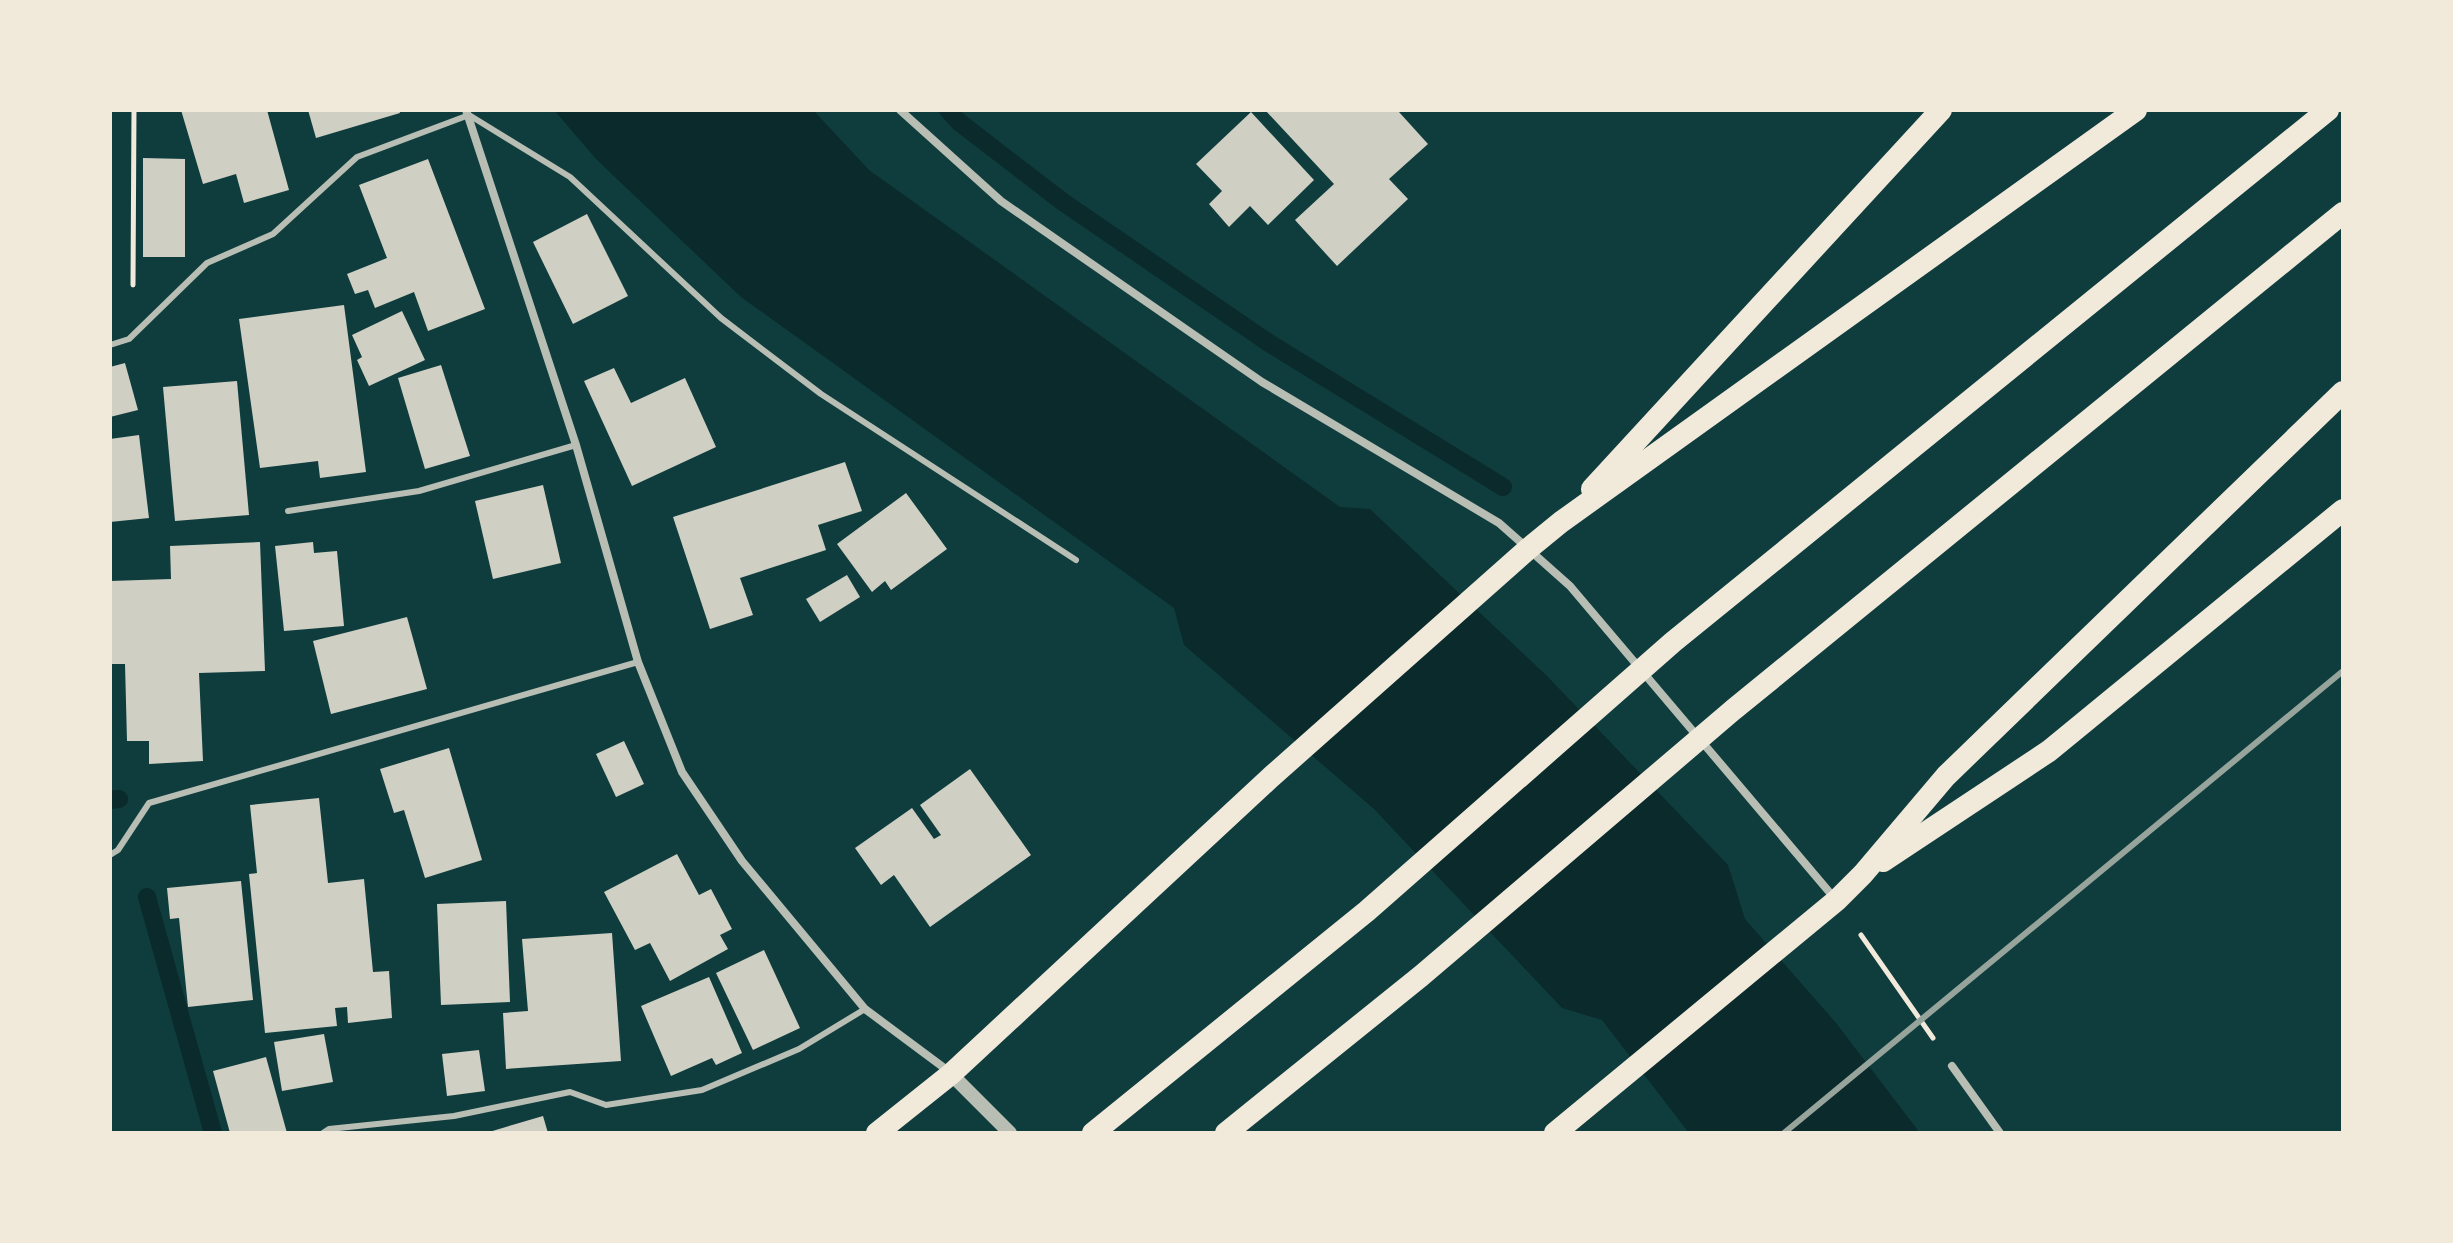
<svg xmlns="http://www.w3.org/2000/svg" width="2453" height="1243" viewBox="0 0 2453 1243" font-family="Manrope,sans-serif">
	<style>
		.water { fill: #0a2a2b }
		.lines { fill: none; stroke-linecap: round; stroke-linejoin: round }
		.stream { stroke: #0a2a2b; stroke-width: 18 }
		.building { fill: #cfcfc3 }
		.path { stroke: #f1e9da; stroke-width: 5 }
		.service { stroke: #b8beb3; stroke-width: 6 }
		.minor { stroke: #b8beb3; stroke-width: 8 }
		.tertiary { stroke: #b8beb3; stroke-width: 14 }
		.trunk { stroke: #f1e9da; stroke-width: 22 }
		.rail { stroke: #97a49c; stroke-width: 6 }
	</style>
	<rect width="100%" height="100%" fill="#0f3d3e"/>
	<path class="water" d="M 554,110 L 813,110 L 869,170 L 1340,507 L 1370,509 L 1547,676 L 1728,865 L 1745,919 L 1836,1023 L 1920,1133 L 1689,1133 L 1602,1020 L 1562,1008 L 1374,809 L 1184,645 L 1174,608 L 741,297 L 596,159 Z"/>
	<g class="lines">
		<g class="stream">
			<path d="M 948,110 L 959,122 L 1063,202 L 1269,343 L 1503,487"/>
			<path d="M 110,800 L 119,799"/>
			<path d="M 147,897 L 213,1133"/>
		</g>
	</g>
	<g class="building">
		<path d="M 181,110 L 267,110 L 289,190 L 244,203 L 236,174 L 203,184 Z"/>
		<path d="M 308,110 L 399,110 L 400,113 L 316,138 Z"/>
		<path d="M 1265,110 L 1401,110 L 1399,112 L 1428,144 L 1389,179 L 1408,199 L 1337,266 L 1295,220 L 1334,184 Z"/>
		<path d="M 1251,112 L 1314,180 L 1268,225 L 1250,206 L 1229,227 L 1209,204 L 1222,191 L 1196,164 Z"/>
		<path d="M 143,158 L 185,159 L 185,257 L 143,257 Z"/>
		<path d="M 428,159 L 485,309 L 428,331 L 414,292 L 375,308 L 368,290 L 355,294 L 347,274 L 387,258 L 359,185 Z"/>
		<path d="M 587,214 L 628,296 L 573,324 L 533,242 Z"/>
		<path d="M 344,305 L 366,472 L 320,478 L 318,461 L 260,468 L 239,319 Z"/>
		<path d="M 402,311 L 425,360 L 369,386 L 357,360 L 362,357 L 352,335 Z"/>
		<path d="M 125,363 L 138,410 L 110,417 L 110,367 Z"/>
		<path d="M 441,365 L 470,456 L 425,469 L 398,378 Z"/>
		<path d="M 614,368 L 631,403 L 685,378 L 716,447 L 632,486 L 584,381 Z"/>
		<path d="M 237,381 L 249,515 L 175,521 L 163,387 Z"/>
		<path d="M 139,435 L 149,518 L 110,522 L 110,439 Z"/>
		<path d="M 845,462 L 862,511 L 818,525 L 826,550 L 740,578 L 753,615 L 710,629 L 673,517 Z"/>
		<path d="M 543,485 L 561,563 L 493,579 L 475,501 Z"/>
		<path d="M 906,493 L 947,549 L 891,590 L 885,581 L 872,592 L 837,544 Z"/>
		<path d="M 260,542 L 265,671 L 199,673 L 203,761 L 149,764 L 149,741 L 127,741 L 125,664 L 110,664 L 110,581 L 171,579 L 170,546 Z"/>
		<path d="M 313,542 L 314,553 L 337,551 L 344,626 L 284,631 L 275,546 Z"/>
		<path d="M 847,575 L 860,597 L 820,622 L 806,599 Z"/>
		<path d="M 407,617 L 427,689 L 331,714 L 313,641 Z"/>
		<path d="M 624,741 L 644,784 L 616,797 L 596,754 Z"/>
		<path d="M 449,748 L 482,860 L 425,878 L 404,810 L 394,813 L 380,769 Z"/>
		<path d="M 970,769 L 1031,855 L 930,927 L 894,875 L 881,885 L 855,848 L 912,808 L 934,839 L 941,835 L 920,805 Z"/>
		<path d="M 319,798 L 328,883 L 364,879 L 373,972 L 389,971 L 392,1018 L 348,1023 L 347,1007 L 335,1008 L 337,1026 L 265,1033 L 249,874 L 257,873 L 250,805 Z"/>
		<path d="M 677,854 L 699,895 L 711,889 L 732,929 L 720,935 L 728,949 L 670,981 L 650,943 L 635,950 L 604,892 Z"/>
		<path d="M 241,881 L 253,1000 L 188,1007 L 179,918 L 170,919 L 167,888 Z"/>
		<path d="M 506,901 L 510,1002 L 441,1005 L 437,904 Z"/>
		<path d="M 612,933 L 621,1061 L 506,1069 L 503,1013 L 528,1011 L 522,939 Z"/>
		<path d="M 764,950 L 800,1028 L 753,1050 L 716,973 Z"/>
		<path d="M 709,977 L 742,1053 L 716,1065 L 712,1058 L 671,1076 L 641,1006 Z"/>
		<path d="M 324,1034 L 333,1082 L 282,1091 L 274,1042 Z"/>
		<path d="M 479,1050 L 485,1091 L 447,1096 L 442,1054 Z"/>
		<path d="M 266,1057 L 287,1133 L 230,1133 L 213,1071 Z"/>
		<path d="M 543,1116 L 548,1133 L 489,1133 L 489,1132 Z"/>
	</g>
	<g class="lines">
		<g class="path">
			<path d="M 133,285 L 134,110"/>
			<path d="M 1861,935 L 1933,1038"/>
		</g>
		<g class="service">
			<path d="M 110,345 L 129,339 L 207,263 L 273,234 L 357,157 L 469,115 L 570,177 L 721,318 L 821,394 L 1076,560"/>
			<path d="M 288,511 L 419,491 L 576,445"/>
			<path d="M 110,855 L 118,850 L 149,803 L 638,662"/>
			<path d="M 323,1133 L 329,1129 L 454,1116 L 570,1092 L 606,1105 L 702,1090 L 799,1049 L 865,1009"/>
		</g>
		<g class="minor">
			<path d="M 466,110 L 576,445 L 638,662 L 682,772 L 742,861 L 865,1009 L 951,1073"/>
			<path d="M 900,110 L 1001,201 L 1262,382 L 1499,523 L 1570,586 L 1836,900"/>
			<path d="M 1952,1066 L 2000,1133"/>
		</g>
		<path class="tertiary" d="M 951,1074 L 1010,1133"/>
		<g class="trunk">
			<path d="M 1592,489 L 1941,110"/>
			<path d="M 1883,861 L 2049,751 L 2343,510"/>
			<path d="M 877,1133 L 951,1074 L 1271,777 L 1528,549 L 1561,522 L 2136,110"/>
			<path d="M 1093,1133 L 1367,911 L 1673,642 L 2328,110"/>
			<path d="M 1226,1133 L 1421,976 L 1733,710 L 2343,213"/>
			<path d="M 1555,1133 L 1837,900 L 1863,874 L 1946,776 L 2343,392"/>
		</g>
		<path class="rail" d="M 1784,1133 L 2343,671"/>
	</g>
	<rect width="2453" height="1243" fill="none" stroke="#f1e9da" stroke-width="224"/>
</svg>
